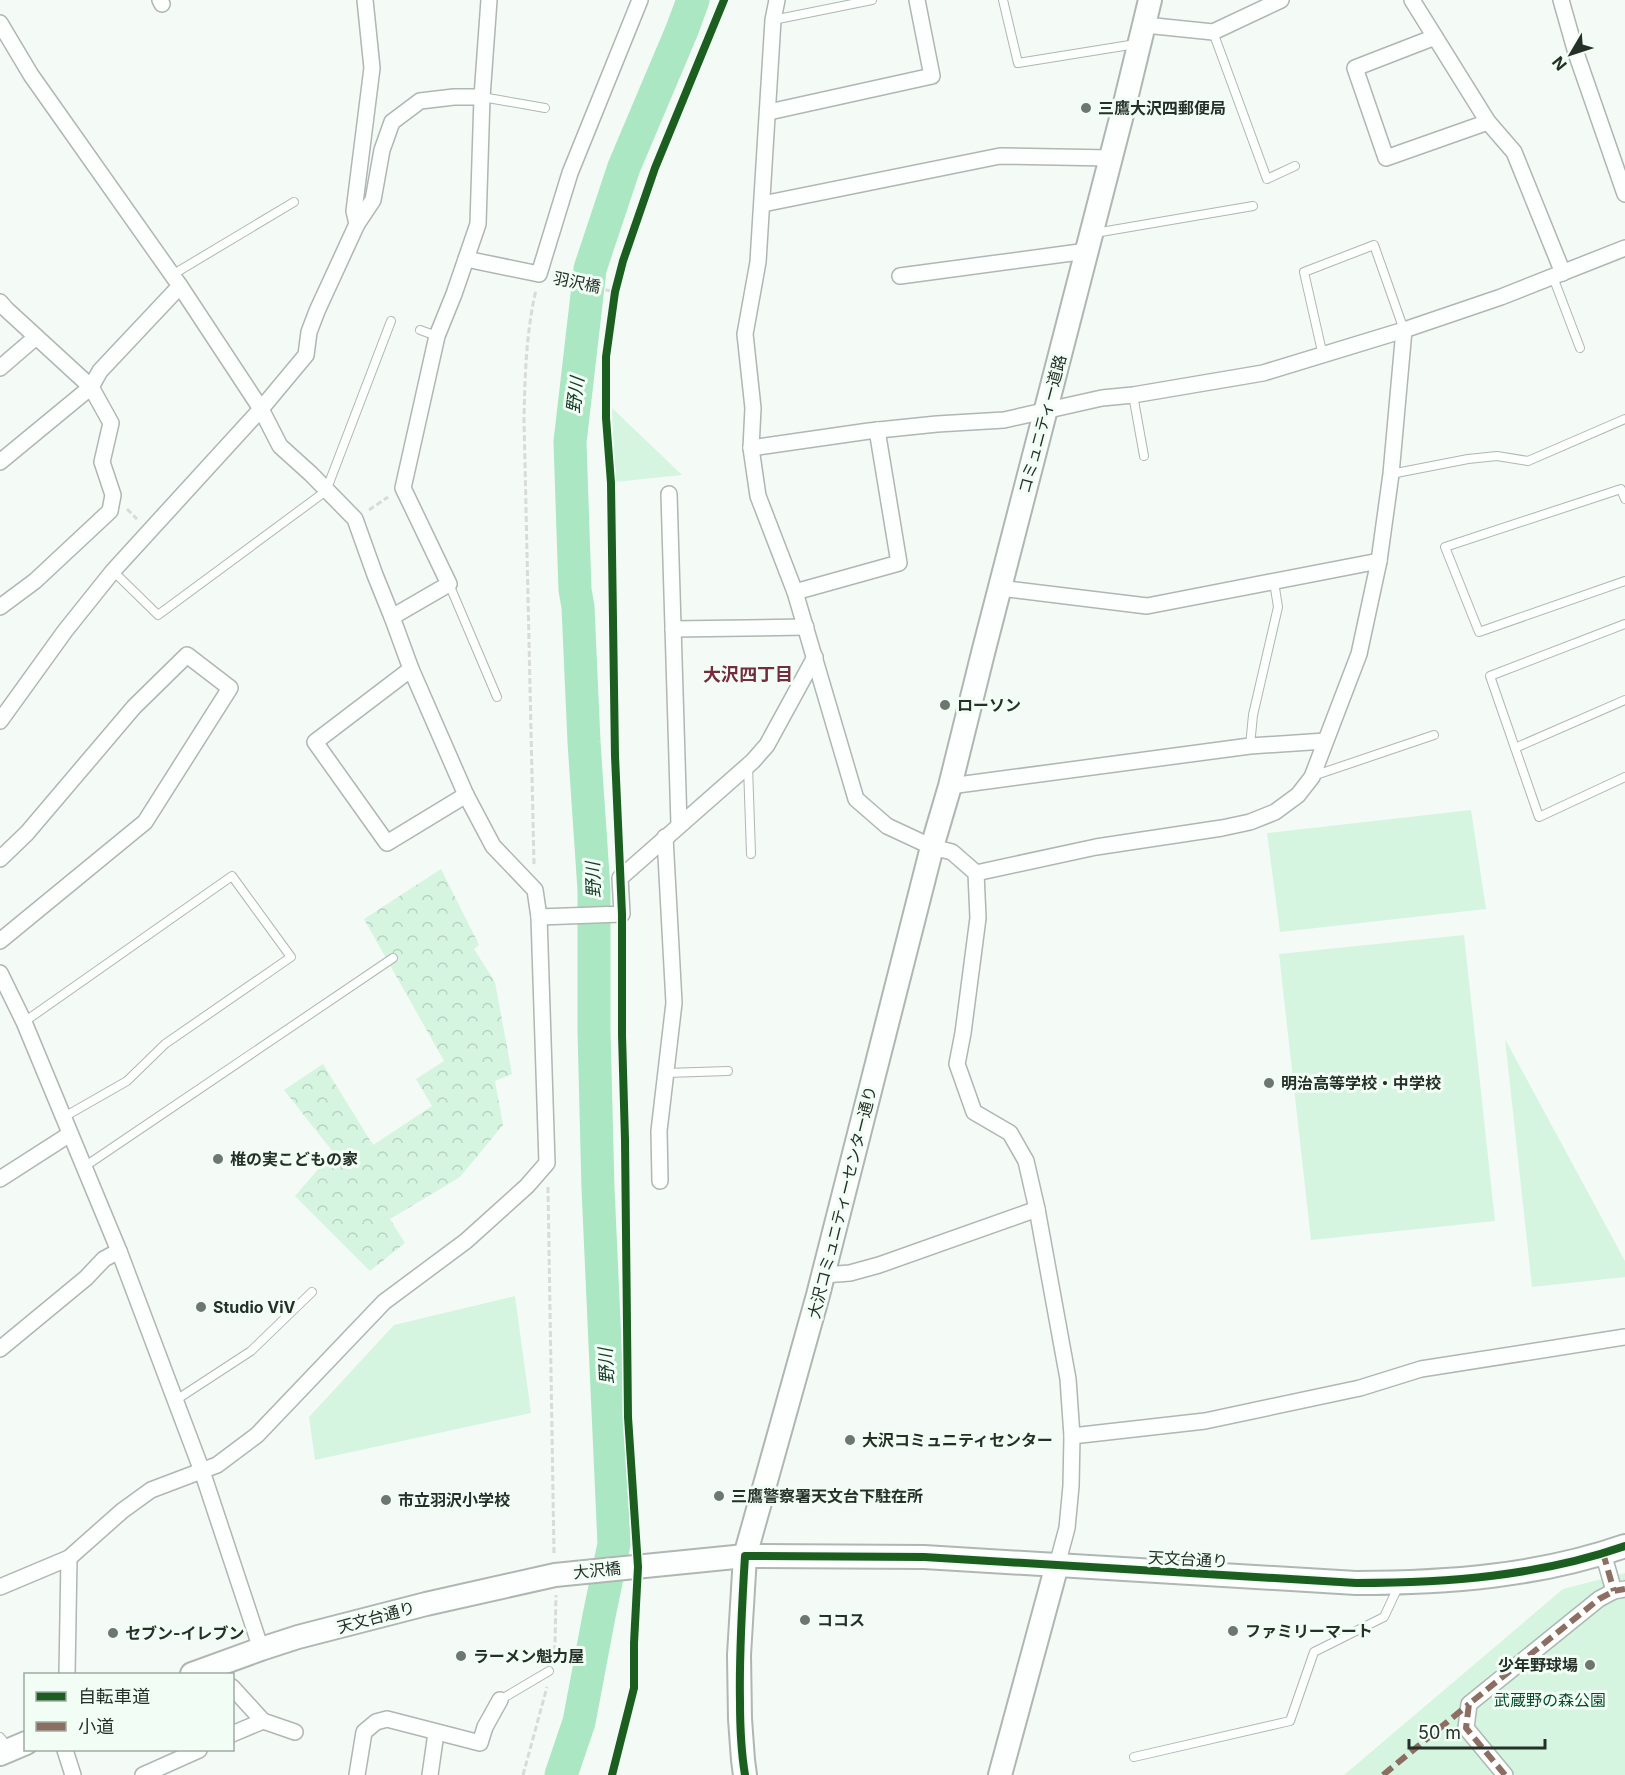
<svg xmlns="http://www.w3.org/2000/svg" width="1625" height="1775" viewBox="0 0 1625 1775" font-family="Inter,'Noto Sans JP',sans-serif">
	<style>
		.forest { fill: url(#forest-crowns) }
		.green { fill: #d5f5e1 }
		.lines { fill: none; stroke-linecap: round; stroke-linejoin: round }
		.river { stroke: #aae7c2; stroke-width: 33 }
		.lane-casing { stroke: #afb7b2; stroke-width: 10 }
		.street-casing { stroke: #afb7b2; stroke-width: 18 }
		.secondary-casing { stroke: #afb7b2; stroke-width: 26 }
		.path { stroke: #d9dbd9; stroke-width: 3; stroke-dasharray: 6 3; stroke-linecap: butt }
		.lane { stroke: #fdfefe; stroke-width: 8 }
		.street { stroke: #fdfefe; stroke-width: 15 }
		.secondary { stroke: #fdfefe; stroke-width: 22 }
		.quiet { stroke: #8d6e63; stroke-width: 6; stroke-dasharray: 12 6; stroke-linecap: butt }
		.cycleway-casing { stroke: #f1fdf5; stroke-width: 11 }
		.cycleway { stroke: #1b5e20; stroke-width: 8 }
		.poi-dot { fill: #6d7770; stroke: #f1fdf5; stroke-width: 2 }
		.labels { text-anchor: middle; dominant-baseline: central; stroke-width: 6; stroke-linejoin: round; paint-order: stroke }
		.poi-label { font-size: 16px; font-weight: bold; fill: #243028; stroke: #f1fdf5; text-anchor: start }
		.street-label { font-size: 16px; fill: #243028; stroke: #f1fdf5 }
		.park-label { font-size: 16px; fill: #064c2c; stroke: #f1fdf5 }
		.water-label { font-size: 18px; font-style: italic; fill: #163b27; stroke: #f1fdf5 }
		.neighbourhood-label { font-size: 18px; font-weight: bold; fill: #732d3f; stroke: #f1fdf5 }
	</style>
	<defs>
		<pattern id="forest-crowns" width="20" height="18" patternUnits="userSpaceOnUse" patternTransform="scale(1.5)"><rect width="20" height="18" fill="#d5f5e1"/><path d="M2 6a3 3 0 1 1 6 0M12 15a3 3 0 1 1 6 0" fill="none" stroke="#b7d2c1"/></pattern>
	</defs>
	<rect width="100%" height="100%" fill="#f4faf6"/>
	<path class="forest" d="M 441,869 L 479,945 L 474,949 L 495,982 L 512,1074 L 495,1081 L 503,1125 L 460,1177 L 390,1219 L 405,1243 L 370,1271 L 295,1196 L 333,1152 L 284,1090 L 323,1064 L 373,1145 L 432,1106 L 416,1079 L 444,1061 L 364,919 Z"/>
	<g class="green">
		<path d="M 612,408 L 682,475 L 615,482 Z"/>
		<path d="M 1471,810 L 1486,909 L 1280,932 L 1267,833 Z"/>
		<path d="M 1464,935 L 1495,1221 L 1311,1240 L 1279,954 Z"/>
		<path d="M 1505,1039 L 1625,1261 L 1625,1277 L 1532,1287 Z"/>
		<path d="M 515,1296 L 531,1413 L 315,1460 L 309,1417 L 394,1325 Z"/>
		<path d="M 1625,1573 L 1625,1775 L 1344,1775 L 1563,1589 Z"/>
	</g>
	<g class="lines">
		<path class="river" d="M 561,1775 L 579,1722 L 599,1616 L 614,1544 L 598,1188 L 594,1031 L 594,890 L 584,742 L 578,607 L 575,590 L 570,442 L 590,269 L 624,167 L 682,30 L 693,0"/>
		<defs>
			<g id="lane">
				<path d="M 1003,0 L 1018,63 L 1136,44"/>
				<path d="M 773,20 L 872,0"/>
				<path d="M 1213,32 L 1267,179 L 1295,166"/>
				<path d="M 482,97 L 545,108"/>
				<path d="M 1095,233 L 1253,206"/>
				<path d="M 172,275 L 294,202"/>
				<path d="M 1553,277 L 1580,348"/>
				<path d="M 420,330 L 437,336"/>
				<path d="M 1323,356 L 1304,272 L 1374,245 L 1404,330"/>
				<path d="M 1133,395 L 1144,456"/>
				<path d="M 1391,474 L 1468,459 L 1497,456 L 1528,461 L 1625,419"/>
				<path d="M 1625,499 L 1621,489 L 1445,547 L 1479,632 L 1625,581"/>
				<path d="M 113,571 L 158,615 L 326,491 L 391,321"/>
				<path d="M 449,584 L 497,697"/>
				<path d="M 1625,624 L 1490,676 L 1539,817 L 1625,777"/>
				<path d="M 1250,746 L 1253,715 L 1278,607 L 1274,582"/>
				<path d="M 1515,748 L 1625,700"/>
				<path d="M 748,766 L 751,854"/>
				<path d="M 1313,776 L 1434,735"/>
				<path d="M 24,1022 L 232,876 L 291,957 L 165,1044 L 127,1081 L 64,1117"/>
				<path d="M 666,1073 L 728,1071"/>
				<path d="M 84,1167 L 393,958"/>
				<path d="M 176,1400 L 251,1351 L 312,1292"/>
				<path d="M 500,1700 L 549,1671"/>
				<path d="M 0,1737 L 9,1748"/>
				<path d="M 1134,1757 L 1290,1721 L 1314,1652 L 1384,1617 L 1399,1585"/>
			</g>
			<g id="street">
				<path d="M 160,0 L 162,4"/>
				<path d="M 777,0 L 773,20 L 758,262 L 745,334 L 753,408 L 751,448 L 758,496 L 795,592 L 856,799 L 887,826 L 932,847 L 952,852 L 976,873 L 978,918 L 963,1033 L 957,1064 L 974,1112 L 1010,1133 L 1026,1161 L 1037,1209 L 1068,1379 L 1072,1436 L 1071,1486 L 1067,1528 L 1057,1565"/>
				<path d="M 1412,0 L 1488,122 L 1514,152 L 1563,273"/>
				<path d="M 1561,0 L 1576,53 L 1625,194"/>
				<path d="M 0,23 L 31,75 L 180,286 L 261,409 L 280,446 L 311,474 L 355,519 L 375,575 L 392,617 L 411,669 L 466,795 L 493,846 L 535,890 L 539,917 L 622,914 L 620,878 L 753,761 L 767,745 L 815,657"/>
				<path d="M 1145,25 L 1213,32 L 1281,0"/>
				<path d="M 1435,37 L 1355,68 L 1386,158 L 1488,122"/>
				<path d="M 482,97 L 489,0"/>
				<path d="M 769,112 L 932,76 L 917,0"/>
				<path d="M 763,204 L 1000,156 L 1111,158"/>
				<path d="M 357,224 L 373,200 L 382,150 L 392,122 L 420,101 L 454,97 L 482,97 L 478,224 L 454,294 L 437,336 L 403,488 L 449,584 L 392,617"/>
				<path d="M 466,259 L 539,274 L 570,173 L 640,0"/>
				<path d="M 900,276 L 1087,251"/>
				<path d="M 0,302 L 6,309 L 91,387 L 111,423 L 102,462 L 113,495 L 110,511 L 35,581 L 0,607"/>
				<path d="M 0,368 L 36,337"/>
				<path d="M 751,448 L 869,431 L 937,424 L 1004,420 L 1102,398 L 1133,395 L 1263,373 L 1404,330 L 1501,297 L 1625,248"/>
				<path d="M 0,462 L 91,387 L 100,371 L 180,286"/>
				<path d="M 669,494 L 679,825"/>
				<path d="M 1000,588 L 1147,606 L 1379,561"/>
				<path d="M 795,592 L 899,563 L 877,430"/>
				<path d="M 673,629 L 806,627"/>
				<path d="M 411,669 L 315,742 L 387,843 L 466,795"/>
				<path d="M 0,721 L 65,631 L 113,571 L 261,409 L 306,355 L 309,332 L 317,311 L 357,224 L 354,211 L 372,68 L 365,0"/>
				<path d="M 950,786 L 1250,746 L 1325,741"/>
				<path d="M 0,859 L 27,833 L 134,707 L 187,655 L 230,688 L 145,822 L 0,941"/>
				<path d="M 976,873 L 1096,847 L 1222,828 L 1250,822 L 1275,812 L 1298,795 L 1312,777 L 1359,654 L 1379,561 L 1391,474 L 1404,330"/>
				<path d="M 0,973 L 24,1022 L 119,1251 L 202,1471 L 261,1649"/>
				<path d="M 0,1179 L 70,1134"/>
				<path d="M 660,1181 L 659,1131 L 674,1003 L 665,837"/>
				<path d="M 824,1275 L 850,1273 L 879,1265 L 1037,1209"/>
				<path d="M 0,1349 L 86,1278 L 104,1259 L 119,1251"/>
				<path d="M 1072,1436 L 1205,1421 L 1360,1388 L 1421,1369 L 1625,1337"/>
				<path d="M 1603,1553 L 1614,1591"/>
				<path d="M 0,1587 L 69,1558 L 122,1511 L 151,1490 L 217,1465 L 257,1435 L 384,1302 L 466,1241 L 527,1186 L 547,1163 L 539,917"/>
				<path d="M 67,1674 L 69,1558"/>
				<path d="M 232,1687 L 263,1721 L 295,1732"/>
				<path d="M 232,1734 L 263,1721"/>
				<path d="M 65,1750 L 73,1775"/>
				<path d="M 143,1775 L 199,1750"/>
				<path d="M 357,1775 L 364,1732 L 376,1722 L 387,1719 L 480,1743 L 485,1727 L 500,1700"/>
				<path d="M 430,1775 L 436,1733"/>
				<path d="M 1505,1775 L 1466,1728 L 1469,1704 L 1599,1599 L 1614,1591 L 1625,1589"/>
			</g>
			<g id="secondary">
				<path d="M 192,1674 L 261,1649 L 298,1637 L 426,1604 L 555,1575 L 745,1556 L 924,1557 L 1356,1583 C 1447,1583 1539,1576 1625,1546"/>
				<path d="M 0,1754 L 26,1743"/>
				<path d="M 745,1775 L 743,1760 L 740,1719 L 739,1655 L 745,1556 L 818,1295 L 932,847 L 950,786 L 983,653 L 1125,103 L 1150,0"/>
				<path d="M 1000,1775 L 1057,1565"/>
			</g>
		</defs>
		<use href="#lane" class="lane-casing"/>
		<use href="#street" class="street-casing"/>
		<use href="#secondary" class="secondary-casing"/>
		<g class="path">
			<path d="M 553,277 L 615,292"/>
			<path d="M 127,509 L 137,519"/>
			<path d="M 369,510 L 388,497"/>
			<path d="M 619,859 L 615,756 L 611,483 L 605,387 L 609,331 L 623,261 L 643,201 L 724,0"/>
			<path d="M 534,864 L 524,419 C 525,375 526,333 536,290"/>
			<path d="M 622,931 L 628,1417 L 636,1548"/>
			<path d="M 548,1187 L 554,1555"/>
			<path d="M 552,1660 L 555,1644 L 556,1595"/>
			<path d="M 523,1775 L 547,1687"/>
			<path d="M 612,1775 L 634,1688 L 637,1587"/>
		</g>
		<use href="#lane" class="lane"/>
		<use href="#street" class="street"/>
		<use href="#secondary" class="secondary"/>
		<g class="quiet">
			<path d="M 1603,1553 L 1614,1591"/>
			<path d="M 1383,1775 L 1469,1704"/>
			<path d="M 1505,1775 L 1466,1728 L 1469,1704 L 1599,1599 L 1614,1591 L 1625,1589"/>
		</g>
		<defs>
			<g id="cycleway">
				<path d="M 612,1775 L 634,1688 L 634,1643 L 638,1567 L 628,1417 L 625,1140 L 622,1035 L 622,914 L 615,756 L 611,483 L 606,418 L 606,357 L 615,292 L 623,261 L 655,168 L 724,0"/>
				<path d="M 745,1775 C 741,1751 740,1725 740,1701 C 739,1652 742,1604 745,1556 L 924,1557 L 1356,1583 C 1447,1583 1539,1576 1625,1546"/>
			</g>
		</defs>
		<use href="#cycleway" class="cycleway-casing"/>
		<use href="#cycleway" class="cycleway"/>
	</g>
	<g class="poi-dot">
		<circle cx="1086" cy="108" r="6"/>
		<circle cx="945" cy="705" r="6"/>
		<circle cx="1269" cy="1083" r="6"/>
		<circle cx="218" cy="1159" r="6"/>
		<circle cx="201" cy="1307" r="6"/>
		<circle cx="850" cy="1440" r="6"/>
		<circle cx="719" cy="1496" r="6"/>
		<circle cx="386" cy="1500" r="6"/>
		<circle cx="805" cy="1620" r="6"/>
		<circle cx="1233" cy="1631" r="6"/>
		<circle cx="113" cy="1633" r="6"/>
		<circle cx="461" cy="1656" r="6"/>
		<circle cx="1590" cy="1665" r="6"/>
	</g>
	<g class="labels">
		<g class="poi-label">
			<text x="1098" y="108">三鷹大沢四郵便局</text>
			<text x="957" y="705">ローソン</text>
			<text x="1281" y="1083">明治高等学校・中学校</text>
			<text x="230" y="1159">椎の実こどもの家</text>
			<text x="213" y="1307">Studio ViV</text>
			<text x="862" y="1440">大沢コミュニティセンター</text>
			<text x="731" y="1496">三鷹警察署天文台下駐在所</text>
			<text x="398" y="1500">市立羽沢小学校</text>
			<text x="817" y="1620">ココス</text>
			<text x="1245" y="1631">ファミリーマート</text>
			<text x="125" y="1633">セブン-イレブン</text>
			<text x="473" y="1656">ラーメン魁力屋</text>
			<text x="1578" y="1665" text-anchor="end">少年野球場</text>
		</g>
		<g class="street-label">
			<text transform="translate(577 282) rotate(12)">羽沢橋</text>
			<text transform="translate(1042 424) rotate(-75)">コミュニティー道路</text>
			<text transform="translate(842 1202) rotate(-76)">大沢コミュニティーセンター通り</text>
			<text transform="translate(1188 1559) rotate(3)">天文台通り</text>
			<text transform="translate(597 1570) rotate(-6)">大沢橋</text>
			<text transform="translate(376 1617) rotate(-15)">天文台通り</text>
		</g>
		<g class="park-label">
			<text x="1550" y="1700">武蔵野の森公園</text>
		</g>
		<g class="water-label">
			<text transform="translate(575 395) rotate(-83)">野川</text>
			<text transform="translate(593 880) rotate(-92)">野川</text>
			<text transform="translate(606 1366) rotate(-93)">野川</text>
		</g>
		<g class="neighbourhood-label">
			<text x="748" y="674">大沢四丁目</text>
		</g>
	</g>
	<rect x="24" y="1673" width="210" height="78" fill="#f1fdf5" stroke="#9faba3" stroke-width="1.5"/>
	<rect x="36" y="1692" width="30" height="9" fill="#1b5e20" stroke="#9faba3" stroke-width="1.5"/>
	<text x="78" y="1703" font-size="18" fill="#243028">自転車道</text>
	<rect x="36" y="1722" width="30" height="9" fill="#8d6e63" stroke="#9faba3" stroke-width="1.5"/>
	<text x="78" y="1733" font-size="18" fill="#243028">小道</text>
	<g transform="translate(1571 54) rotate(231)" stroke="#f1fdf5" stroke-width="4.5" paint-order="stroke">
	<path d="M0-4.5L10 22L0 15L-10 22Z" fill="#243028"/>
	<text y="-9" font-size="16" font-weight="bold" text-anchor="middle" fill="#243028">N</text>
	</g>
	<path d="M1409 1739v9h136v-9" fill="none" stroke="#243028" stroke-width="3"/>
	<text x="1418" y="1739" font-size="18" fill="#243028" stroke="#f1fdf5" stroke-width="4.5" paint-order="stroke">50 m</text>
</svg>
